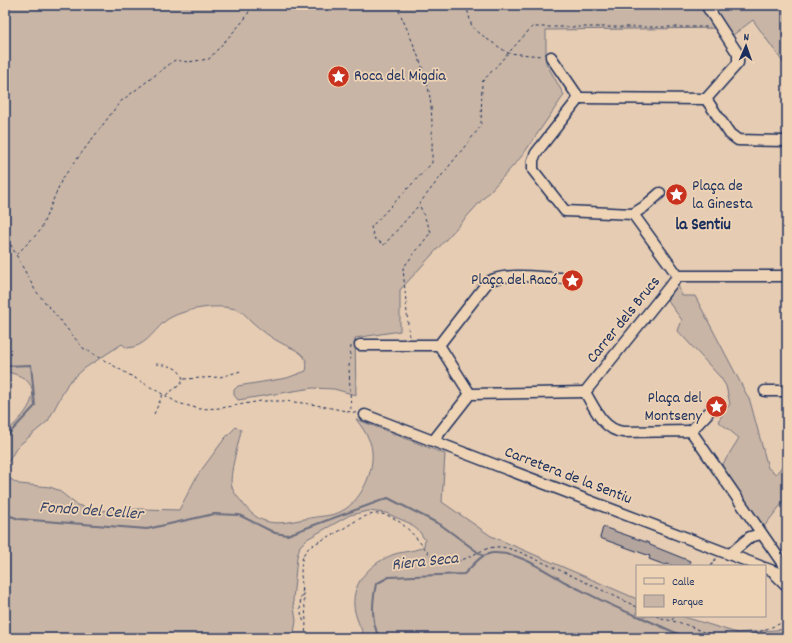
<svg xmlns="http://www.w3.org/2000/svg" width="792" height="643" viewBox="0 0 792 643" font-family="Dekko,sans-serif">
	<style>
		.green { fill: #c8b5a5; stroke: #727282 }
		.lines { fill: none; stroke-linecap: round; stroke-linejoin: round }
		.stream { stroke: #6b6d7f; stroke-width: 2 }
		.building { fill: #b3a59d; stroke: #1b2f5e }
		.minor-casing { stroke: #1b2f5e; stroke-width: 13 }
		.path { stroke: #1b2f5e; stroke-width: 1; stroke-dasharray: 3 3; stroke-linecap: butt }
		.minor { stroke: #eed3b5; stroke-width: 10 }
		.labels { text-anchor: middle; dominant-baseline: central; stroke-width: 3.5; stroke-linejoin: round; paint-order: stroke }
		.poi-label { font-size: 16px; fill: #1b2f5e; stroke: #eed3b5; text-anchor: start }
		.street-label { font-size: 16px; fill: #1b2f5e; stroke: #eed3b5 }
		.neighbourhood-label { font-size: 17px; font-weight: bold; fill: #1b2f5e; stroke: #eed3b5 }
		.water-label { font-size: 17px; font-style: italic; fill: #364469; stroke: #eed3b5 }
	</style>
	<rect width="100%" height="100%" fill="#e6ccb2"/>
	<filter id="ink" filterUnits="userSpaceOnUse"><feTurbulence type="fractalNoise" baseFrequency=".025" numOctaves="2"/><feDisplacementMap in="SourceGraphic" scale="8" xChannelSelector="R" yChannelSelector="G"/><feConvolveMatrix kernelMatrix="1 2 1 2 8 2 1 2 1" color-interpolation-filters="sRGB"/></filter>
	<g filter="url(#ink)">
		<g class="green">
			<path d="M 5,5 L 787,5 L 787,68 L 753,20 L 733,35 L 728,28 L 546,30 L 546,63 L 564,95 L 522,156 L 400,290 L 400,331 L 355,338 L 356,395 L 334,389 L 312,388 L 238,400 L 234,395 L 234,390 L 238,386 L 287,378 L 306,371 C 310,354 295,350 283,344 C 271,338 261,330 251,321 C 248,318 246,315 242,312 C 224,301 179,309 164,322 C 152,333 145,347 127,348 L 122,344 L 85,368 L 68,383 L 48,421 L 17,447 L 5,467 L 5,432 C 18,423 46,395 25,379 C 20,375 11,373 5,371 Z"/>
			<path d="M 678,285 L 682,296 L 695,296 L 750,401 L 768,468 L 776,474 L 787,460 L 787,497 L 763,528 L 721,467 L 739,438 L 718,421 L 730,404 L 726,386 L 721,378 L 678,331 L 682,320 L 667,300 Z"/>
			<path d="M 356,419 L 445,454 L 442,502 L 491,536 L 637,599 L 637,616 L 681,616 L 737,633 L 787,629 L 787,638 L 365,638 C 361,628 355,617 354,606 C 352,581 372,562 395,554 C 404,551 415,552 424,546 L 425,540 L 419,531 L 409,523 L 386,513 L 368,511 L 350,515 L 307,539 L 300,546 L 297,557 L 293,600 L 296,621 L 293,638 L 5,638 L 5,476 L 19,484 L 50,487 L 58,490 L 77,505 L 97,511 L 141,509 L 179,510 L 197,476 L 225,438 L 236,427 L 241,430 C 239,443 228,477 232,487 C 234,494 240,499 244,505 C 264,530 282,523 310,518 C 320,516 334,516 342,511 C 363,500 378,465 370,442 C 367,434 361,426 356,419 Z"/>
		</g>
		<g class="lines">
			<g class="stream">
				<path d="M 5,366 L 31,365 L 35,406 L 5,438"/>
				<path d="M 5,514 L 19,519 L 147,529 L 214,514 L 239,515 L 275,533 L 287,535 L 388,498 L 441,525 L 483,556"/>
				<path d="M 638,616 L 687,638"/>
				<path d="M 379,638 C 371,620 372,603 376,584 L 389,577 L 464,574 C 473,566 480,554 493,553 C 520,552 543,570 565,582 C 589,594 612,607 637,616"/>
			</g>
		</g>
		<path class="building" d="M 603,527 L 649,543 L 650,545 L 690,561 L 688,566 L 674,566 L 667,564 L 665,565 L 649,559 L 650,556 L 600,538 Z"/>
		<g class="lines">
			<defs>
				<g id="minor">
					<path d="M 706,5 L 738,54 L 738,63 L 706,99"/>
					<path d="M 551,57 L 579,98"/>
					<path d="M 579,98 L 536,153 L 533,160 L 533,170 L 565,211 L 633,214 L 678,276"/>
					<path d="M 579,98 L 706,99"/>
					<path d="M 706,99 L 730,134 L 738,140 L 787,141"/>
					<path d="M 633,214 L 644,207 L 660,193"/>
					<path d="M 360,345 L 439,345 L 487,283 C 500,271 543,278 562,278"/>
					<path d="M 439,345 L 470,394"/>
					<path d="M 765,391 L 787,391"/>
					<path d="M 585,392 C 594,407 603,430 623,432 L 691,431 L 787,570"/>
					<path d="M 585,392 L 678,276 L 787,276"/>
					<path d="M 365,415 L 760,566"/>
					<path d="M 691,431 L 708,413"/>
					<path d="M 434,440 L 470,394 L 585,392"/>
					<path d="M 730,554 L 750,537 L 761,534"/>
					<path d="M 765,568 L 787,576"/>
					<path d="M 775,574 L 787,586"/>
				</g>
			</defs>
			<use href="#minor" class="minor-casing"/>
			<g class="path">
				<path d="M 396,5 C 407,28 427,73 430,98 C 433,120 432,141 432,163 L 371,227 L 374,238 L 384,245 L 419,205"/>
				<path d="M 466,5 L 472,27 L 487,39 L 508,53 L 542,56"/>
				<path d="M 5,234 L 35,290 L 83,348 L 178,403 L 200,409 L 221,408 L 261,401 L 285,401 L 311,404 L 356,413"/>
				<path d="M 17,254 L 40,231 L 62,179 L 120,102 L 175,60 L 188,62 L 209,59 L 244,20 L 253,5"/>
				<path d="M 409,336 L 403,268 L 431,232 L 419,204 L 481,126 L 482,82 L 532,27 L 710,27"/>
				<path d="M 351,346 L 349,367 L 351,412"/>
				<path d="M 156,364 C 169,366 179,366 183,379 L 181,384 L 166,395"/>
				<path d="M 184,379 L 220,377 L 241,371"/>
				<path d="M 154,414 L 163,394"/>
				<path d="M 711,566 L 716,558"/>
				<path d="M 303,589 C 299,603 299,612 305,624"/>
				<path d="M 656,616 C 665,620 674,621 684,624 C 698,629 711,637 726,638"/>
				<path d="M 672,620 L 675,616"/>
				<path d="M 304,638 C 311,612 296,582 303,556 C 306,546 323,540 332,535 C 345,529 360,515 375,514 C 401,511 422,547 437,563 C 465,567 479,545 501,547 C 516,549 530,557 544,563 C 575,577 606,592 637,607"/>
				<path d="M 737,638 L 751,635 L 787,621"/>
			</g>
			<use href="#minor" class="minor"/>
		</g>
	</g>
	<defs>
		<symbol id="sight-disc" viewBox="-11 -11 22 22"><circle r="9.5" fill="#c8321e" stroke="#eed3b5"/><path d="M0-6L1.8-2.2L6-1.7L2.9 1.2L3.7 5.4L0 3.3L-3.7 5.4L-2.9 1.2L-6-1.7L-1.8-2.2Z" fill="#fff"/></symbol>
	</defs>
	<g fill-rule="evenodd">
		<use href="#sight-disc" x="326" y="64" width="25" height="25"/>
		<use href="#sight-disc" x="664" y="182" width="25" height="25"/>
		<use href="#sight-disc" x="560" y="268" width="25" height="25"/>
		<use href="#sight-disc" x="704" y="394" width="25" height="25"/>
	</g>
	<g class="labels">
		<g class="poi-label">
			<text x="354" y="76">Roca del Migdia</text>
			<text x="692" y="186">Plaça de<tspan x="692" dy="18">la Ginesta</tspan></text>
			<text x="558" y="280" text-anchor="end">Plaça del Racó</text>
			<text x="702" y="398" text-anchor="end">Plaça del<tspan x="702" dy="18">Montseny</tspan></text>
		</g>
		<g class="street-label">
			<text transform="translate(624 320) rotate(-51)">Carrer dels Brucs</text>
			<text transform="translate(568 476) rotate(21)">Carretera de la Sentiu</text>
		</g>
		<g class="neighbourhood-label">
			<text x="703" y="226">la Sentiu</text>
		</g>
		<g class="water-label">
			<text transform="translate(91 512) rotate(4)">Fondo del Celler</text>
			<text transform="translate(425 563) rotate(-6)">Riera Seca</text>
		</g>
	</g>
	<rect width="792" height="643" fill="none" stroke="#eed3b5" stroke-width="20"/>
	<rect x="10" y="10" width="772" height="623" fill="none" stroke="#1b2f5e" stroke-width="1.5" filter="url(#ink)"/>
	<rect x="636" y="565" width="130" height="52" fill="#eed3b5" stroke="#9a9192"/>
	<rect x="644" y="578" width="20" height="6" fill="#eed3b5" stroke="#9a9192"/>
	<text x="672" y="585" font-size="12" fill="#1b2f5e">Calle</text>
	<rect x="644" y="595" width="20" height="12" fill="#c8b5a5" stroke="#9a9192"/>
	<text x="672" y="605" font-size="12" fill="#1b2f5e">Parque</text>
	<g transform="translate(746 46) rotate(2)" stroke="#eed3b5" stroke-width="3" paint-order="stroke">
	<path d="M0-3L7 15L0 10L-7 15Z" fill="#1b2f5e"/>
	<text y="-6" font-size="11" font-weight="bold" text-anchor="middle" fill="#1b2f5e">N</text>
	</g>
</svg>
